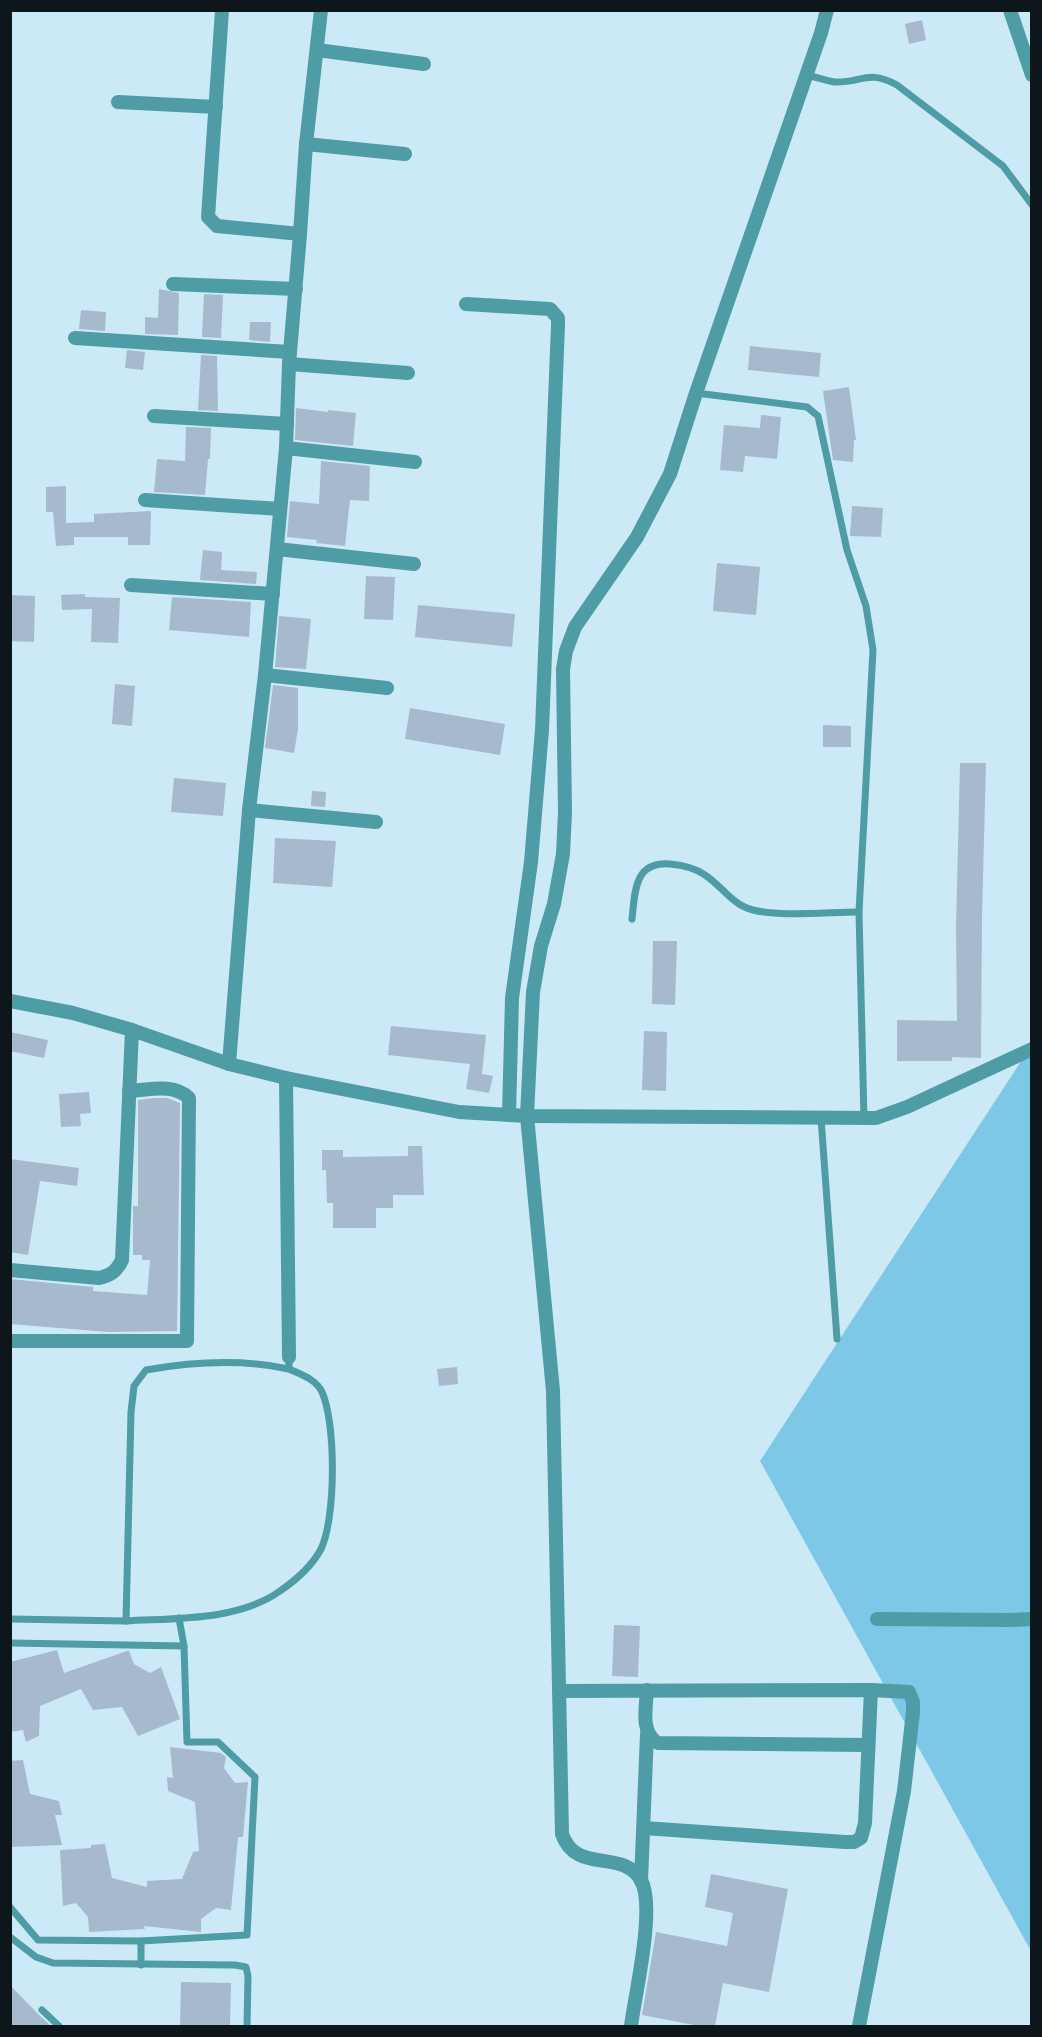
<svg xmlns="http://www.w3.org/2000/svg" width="1042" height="2037" viewBox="0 0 1042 2037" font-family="'Times New Roman',serif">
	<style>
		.green { fill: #7ec8e7 }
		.building { fill: #a7bacd }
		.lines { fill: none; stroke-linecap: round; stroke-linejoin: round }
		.service { stroke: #4d9ca6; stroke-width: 7 }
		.minor { stroke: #4d9ca6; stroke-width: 14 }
	</style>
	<rect width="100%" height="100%" fill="#cce9f6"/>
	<path class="green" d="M 1031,1046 L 1031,1951 L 760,1461 Z"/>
	<g class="building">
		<path d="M 922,20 L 926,40 L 909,44 L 905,24 Z"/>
		<path d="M 159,289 L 179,293 L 178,335 L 145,334 L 145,317 L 158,318 Z"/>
		<path d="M 204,294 L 223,295 L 221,338 L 202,337 Z"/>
		<path d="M 81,310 L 106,312 L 105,331 L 79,329 Z"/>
		<path d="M 250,322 L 271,322 L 270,342 L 249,340 Z"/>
		<path d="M 750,346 L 821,353 L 819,377 L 748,370 Z"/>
		<path d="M 127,350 L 145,352 L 143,370 L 125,368 Z"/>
		<path d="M 201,355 L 217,356 L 218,411 L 198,410 Z"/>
		<path d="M 849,387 L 856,440 L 854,440 L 853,462 L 833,460 L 823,391 Z"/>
		<path d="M 296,408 L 328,412 L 328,410 L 356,413 L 353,446 L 295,440 Z"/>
		<path d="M 761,415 L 781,417 L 777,459 L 745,456 L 743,472 L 720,470 L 724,425 L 760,428 Z"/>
		<path d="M 186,427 L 211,428 L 210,459 L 208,459 L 205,495 L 154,492 L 157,459 L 185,461 Z"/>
		<path d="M 321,461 L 370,466 L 369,501 L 350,500 L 345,546 L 316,543 L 317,540 L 287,537 L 290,501 L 319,504 Z"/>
		<path d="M 66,486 L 66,523 L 94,522 L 94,514 L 151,511 L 150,545 L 128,545 L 128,537 L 74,537 L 74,545 L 56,546 L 53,512 L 46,512 L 46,487 Z"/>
		<path d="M 852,506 L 883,508 L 881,537 L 850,536 Z"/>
		<path d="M 203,550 L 222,552 L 221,570 L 257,572 L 256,584 L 200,580 Z"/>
		<path d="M 717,563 L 760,567 L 756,615 L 713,611 Z"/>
		<path d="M 366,576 L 395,577 L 393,620 L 364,619 Z"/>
		<path d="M 85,594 L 85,597 L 120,598 L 118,643 L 91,642 L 92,609 L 62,610 L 61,595 Z"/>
		<path d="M 10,595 L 35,596 L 34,642 L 10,641 Z"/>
		<path d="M 172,597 L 251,602 L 249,637 L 169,630 Z"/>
		<path d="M 418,605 L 515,614 L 512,647 L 415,637 Z"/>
		<path d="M 279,616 L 311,619 L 306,669 L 275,667 Z"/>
		<path d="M 115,684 L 135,686 L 132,726 L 112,724 Z"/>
		<path d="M 273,685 L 298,688 L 298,729 L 294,753 L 265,748 Z"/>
		<path d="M 410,708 L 505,724 L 500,755 L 405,739 Z"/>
		<path d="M 823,725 L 851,726 L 851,747 L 823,747 Z"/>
		<path d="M 960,763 L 986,763 L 982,915 L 981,1058 L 952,1057 L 952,1061 L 897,1061 L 897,1020 L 957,1021 L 956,927 Z"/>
		<path d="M 174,778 L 226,783 L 223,816 L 171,812 Z"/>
		<path d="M 312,791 L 326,792 L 325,807 L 311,806 Z"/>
		<path d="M 275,838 L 336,841 L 332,887 L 273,883 Z"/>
		<path d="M 653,941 L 677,941 L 675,1005 L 652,1004 Z"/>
		<path d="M 391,1026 L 486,1035 L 482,1074 L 493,1076 L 489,1093 L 466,1089 L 470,1064 L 388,1055 Z"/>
		<path d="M 644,1031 L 667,1032 L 666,1091 L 642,1090 Z"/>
		<path d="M 10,1032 L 48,1040 L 44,1058 L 10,1051 Z"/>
		<path d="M 89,1092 L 91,1113 L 80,1114 L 81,1126 L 61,1127 L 59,1094 Z"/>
		<path d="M 154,1098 L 167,1098 L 180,1103 L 177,1331 L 109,1332 L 10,1324 L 10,1279 L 93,1287 L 93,1291 L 147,1295 L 150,1260 L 142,1260 L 142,1255 L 133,1255 L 133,1206 L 138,1206 L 138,1100 Z"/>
		<path d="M 408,1146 L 422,1146 L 424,1195 L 393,1195 L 393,1208 L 376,1208 L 376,1228 L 333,1228 L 333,1203 L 327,1203 L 326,1170 L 322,1170 L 322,1150 L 343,1150 L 343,1157 L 408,1156 Z"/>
		<path d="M 10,1159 L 79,1168 L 77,1186 L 40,1181 L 28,1255 L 10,1252 Z"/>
		<path d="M 457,1367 L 458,1384 L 439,1386 L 437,1369 Z"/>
		<path d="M 614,1625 L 640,1626 L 638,1677 L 612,1676 Z"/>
		<path d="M 57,1650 L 64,1673 L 127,1651 L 129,1651 L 134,1664 L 150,1673 L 161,1667 L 180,1719 L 138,1736 L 122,1707 L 93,1710 L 81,1689 L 40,1706 L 39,1736 L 26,1742 L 23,1730 L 10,1732 L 10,1662 Z"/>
		<path d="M 170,1747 L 221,1753 L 226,1757 L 224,1768 L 235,1783 L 248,1782 L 243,1837 L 238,1837 L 231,1910 L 216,1908 L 201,1919 L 201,1932 L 144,1926 L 145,1929 L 89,1932 L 88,1917 L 76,1903 L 63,1906 L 60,1850 L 91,1848 L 91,1845 L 105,1844 L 112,1878 L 147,1887 L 147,1881 L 182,1879 L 193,1852 L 199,1851 L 195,1802 L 168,1791 L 167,1777 L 173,1778 Z"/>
		<path d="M 23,1760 L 30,1794 L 59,1801 L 62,1815 L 55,1815 L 62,1845 L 10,1847 L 10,1761 Z"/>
		<path d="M 711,1874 L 788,1889 L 769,1992 L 723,1983 L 715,2026 L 699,2026 L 642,2015 L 656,1932 L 727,1946 L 733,1913 L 705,1907 Z"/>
		<path d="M 181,1982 L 231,1983 L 230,2026 L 180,2026 Z"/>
		<path d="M 10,1985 L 38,2014 L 51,2026 L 10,2026 Z"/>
	</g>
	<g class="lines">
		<g class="service">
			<path d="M 807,75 C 816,77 826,81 835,82 C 862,83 868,69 897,85 L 1003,166 L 1032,205"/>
			<path d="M 696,393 L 807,407 L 818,416 L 847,550 L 866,606 L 873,650 L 859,912 L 864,1119"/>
			<path d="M 632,919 C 635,892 634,861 670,864 C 682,865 695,868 705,875 C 722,886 732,905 753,910 C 780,917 829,912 859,912"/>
			<path d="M 821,1118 L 837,1339"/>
			<path d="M 179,1618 L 184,1646"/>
			<path d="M 10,1619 L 126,1621 L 131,1412 L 134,1386 L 146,1370 C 192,1362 243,1359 289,1369 L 289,1357"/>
			<path d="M 126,1621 C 175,1618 238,1621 280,1591 C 296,1580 312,1566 321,1549 C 336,1518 336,1423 322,1392 C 316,1379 300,1374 289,1369"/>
			<path d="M 10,1643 L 184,1646 L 187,1742 L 218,1742 L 255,1777 L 247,1935 L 141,1941 L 141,1965"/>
			<path d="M 10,1907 L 38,1940 L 141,1941"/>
			<path d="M 10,1937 L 36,1957 L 53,1963 L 235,1965 L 246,1967 L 248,1976 L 247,2026"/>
			<path d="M 42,2010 L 59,2026"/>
		</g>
		<g class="minor">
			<path d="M 222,10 L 208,217 L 217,226 L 300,234 L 289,364 L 286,448 L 265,675 L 249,810 L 229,1064"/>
			<path d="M 1010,10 L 1032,75"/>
			<path d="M 317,50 L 424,64"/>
			<path d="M 118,102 L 216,107"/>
			<path d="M 306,144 L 405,154"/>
			<path d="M 300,234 L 306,144 L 321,10"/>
			<path d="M 173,284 L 296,289"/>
			<path d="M 466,304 L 550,309 L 558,318 L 558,325 L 542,730 L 531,862 L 512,998 L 509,1115"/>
			<path d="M 75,338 L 290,352"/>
			<path d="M 289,364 L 408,373"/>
			<path d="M 154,416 L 287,424"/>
			<path d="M 286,448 L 415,462"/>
			<path d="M 145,500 L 280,509"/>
			<path d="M 277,549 L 414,564"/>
			<path d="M 131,585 L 273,594"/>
			<path d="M 265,675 L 387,688"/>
			<path d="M 249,810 L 376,822"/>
			<path d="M 10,1001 L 73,1013 L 132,1030 L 229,1064 L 286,1078 L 459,1112 L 527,1116 L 876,1118 L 907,1107 L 1032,1049"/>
			<path d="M 286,1078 L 289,1357"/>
			<path d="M 10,1270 L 99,1278 C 111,1275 116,1272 122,1260 L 132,1030"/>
			<path d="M 10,1341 L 187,1341 L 189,1098 C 173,1083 150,1090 129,1091"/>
			<path d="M 877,1619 L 1010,1620 L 1032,1619"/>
			<path d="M 647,1690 C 646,1708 640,1733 658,1743 L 868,1745"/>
			<path d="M 559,1691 L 871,1690 L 909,1692 L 913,1702 L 913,1712 L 904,1791 L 859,2026"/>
			<path d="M 644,1828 L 845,1842 L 854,1842 L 861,1838 L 865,1823 L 871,1690"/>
			<path d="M 641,1881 L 647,1734"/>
			<path d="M 631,2026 C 635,1994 656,1907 641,1880 C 623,1848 576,1875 562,1834 L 553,1391 L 527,1116 L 533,992 L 541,946 L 554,904 L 563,854 L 565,812 L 563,669 L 566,651 L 575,627 L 637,537 L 670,474 L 696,393 L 821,33 L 827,10"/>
		</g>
	</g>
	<rect width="1042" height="2037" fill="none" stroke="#0c161b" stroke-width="24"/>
</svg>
